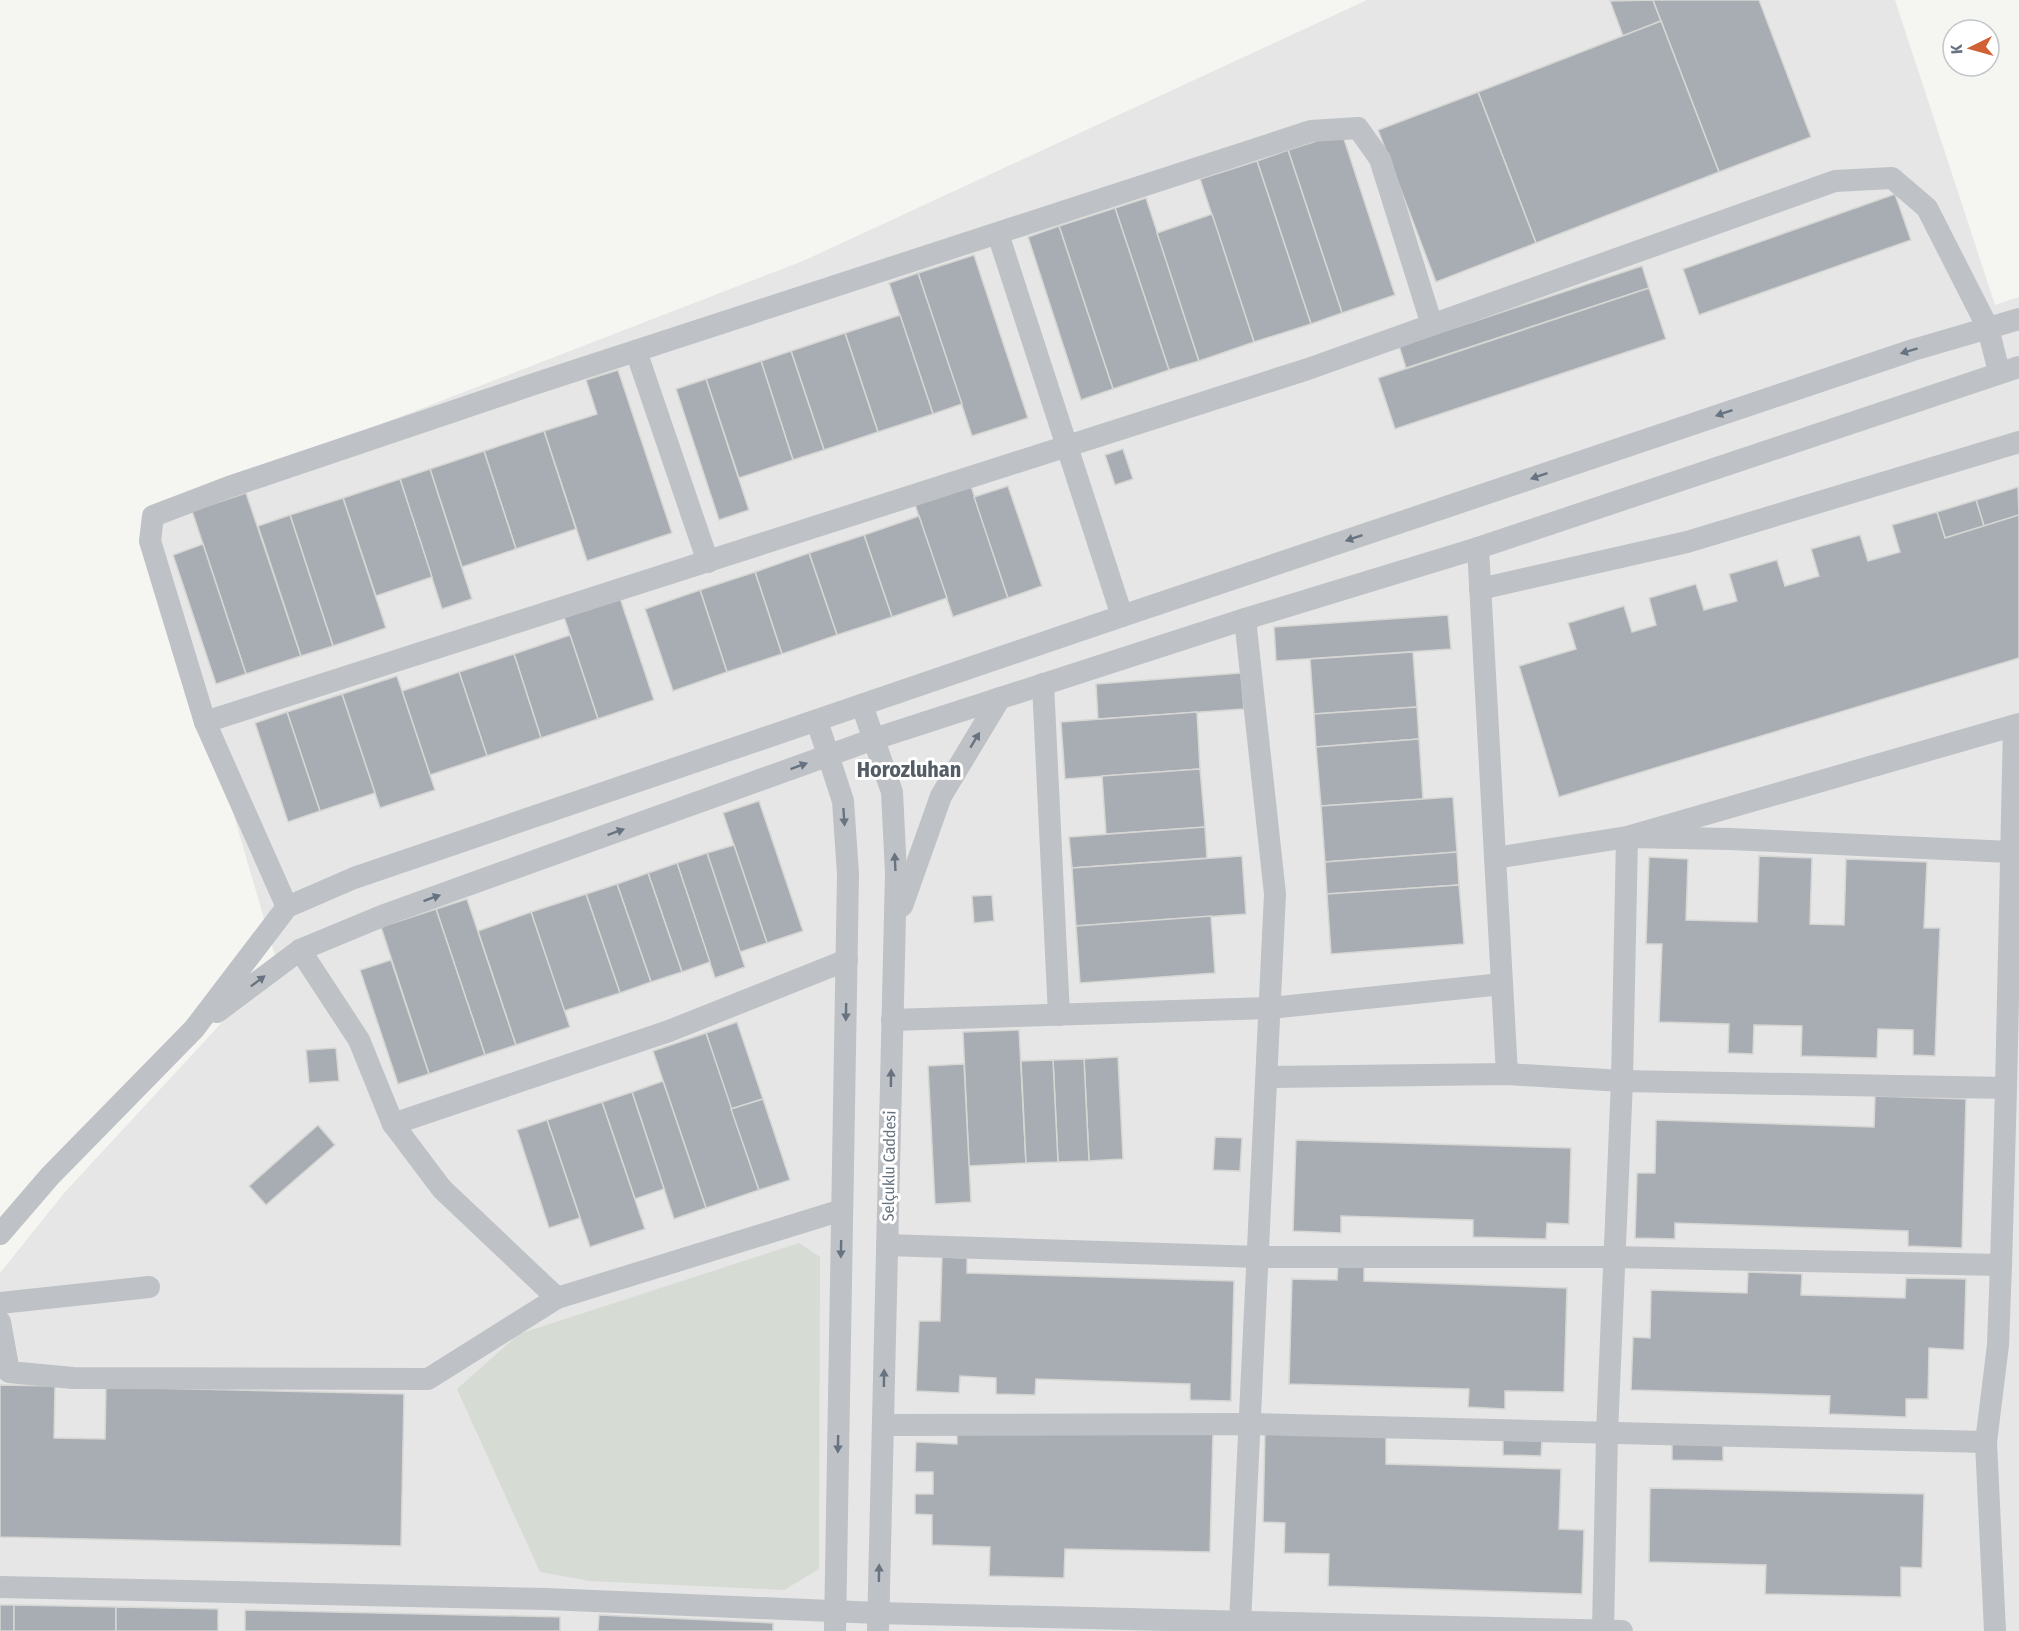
<svg xmlns="http://www.w3.org/2000/svg" width="2019" height="1631" viewBox="0 0 2019 1631" font-family="'Fira Sans Condensed',sans-serif">
	<style>
		.built { fill: #e5e6e5 }
		.green { fill: #d6dbd3 }
		.building { fill: #a7adb3; stroke: #d6d6d4; stroke-width: 1.5 }
		.lines { fill: none; stroke-linecap: round; stroke-linejoin: round }
		.minor { stroke: #bec1c5; stroke-width: 22 }
		.oneway { fill: #677380 }
		.labels { text-anchor: middle; dominant-baseline: central; stroke-width: 6; stroke-linejoin: round; paint-order: stroke }
		.street-label { font-size: 16px; fill: #677380; stroke: #fff }
		.district-label { font-size: 22px; font-weight: bold; fill: #545d65; stroke: #fff }
	</style>
	<rect width="100%" height="100%" fill="#f5f5f1"/>
	<path class="built" d="M 1367,0 L 1895,0 L 1995,305 L 2019,297 L 2019,1631 L 0,1631 L 0,1273 L 65,1192 L 277,963 L 146,515 L 803,261 Z"/>
	<path class="green" d="M 799,1243 L 820,1257 L 819,1569 L 784,1590 L 590,1581 L 540,1572 L 457,1389 L 519,1334 Z"/>
	<g class="building">
		<path d="M 1653,0 L 1661,21 L 1623,36 L 1610,1 Z"/>
		<path d="M 1653,0 L 1759,0 L 1811,137 L 1719,172 Z"/>
		<path d="M 1661,21 L 1719,172 L 1536,243 L 1478,92 Z"/>
		<path d="M 1478,92 L 1536,243 L 1436,282 L 1378,130 Z"/>
		<path d="M 1342,133 L 1395,295 L 1342,313 L 1288,150 Z"/>
		<path d="M 1288,150 L 1342,313 L 1311,324 L 1257,161 Z"/>
		<path d="M 1257,161 L 1311,324 L 1254,342 L 1200,179 Z"/>
		<path d="M 1895,194 L 1911,240 L 1699,315 L 1683,269 Z"/>
		<path d="M 1146,198 L 1199,361 L 1169,370 L 1115,208 Z"/>
		<path d="M 1115,208 L 1169,370 L 1113,389 L 1059,226 Z"/>
		<path d="M 1212,214 L 1254,342 L 1199,361 L 1157,233 Z"/>
		<path d="M 1059,226 L 1113,389 L 1081,400 L 1028,237 Z"/>
		<path d="M 974,255 L 1028,418 L 972,436 L 918,273 Z"/>
		<path d="M 1642,266 L 1649,288 L 1406,368 L 1399,346 Z"/>
		<path d="M 918,273 L 962,404 L 933,414 L 889,283 Z"/>
		<path d="M 1649,288 L 1666,339 L 1395,429 L 1378,378 Z"/>
		<path d="M 900,315 L 933,414 L 878,432 L 845,333 Z"/>
		<path d="M 845,333 L 878,432 L 824,450 L 791,351 Z"/>
		<path d="M 791,351 L 824,450 L 793,460 L 761,361 Z"/>
		<path d="M 761,361 L 793,460 L 739,478 L 706,379 Z"/>
		<path d="M 618,370 L 672,533 L 587,561 L 544,431 L 597,414 L 586,380 Z"/>
		<path d="M 706,379 L 749,510 L 719,520 L 676,389 Z"/>
		<path d="M 544,431 L 576,529 L 516,549 L 484,451 Z"/>
		<path d="M 1123,449 L 1133,479 L 1115,485 L 1105,455 Z"/>
		<path d="M 484,451 L 516,549 L 462,567 L 430,469 Z"/>
		<path d="M 430,469 L 472,599 L 442,609 L 400,479 Z"/>
		<path d="M 400,479 L 432,577 L 376,596 L 343,498 Z"/>
		<path d="M 969,480 L 1008,598 L 953,617 L 913,499 Z"/>
		<path d="M 1008,486 L 1042,586 L 1008,598 L 974,497 Z"/>
		<path d="M 2018,487 L 2019,515 L 1984,526 L 1976,500 Z"/>
		<path d="M 246,493 L 301,656 L 246,674 L 192,511 Z"/>
		<path d="M 343,498 L 386,628 L 333,646 L 290,515 Z"/>
		<path d="M 1976,500 L 1984,526 L 1945,538 L 1937,512 Z"/>
		<path d="M 1937,512 L 1945,538 L 2019,515 L 2019,658 L 1559,797 L 1519,666 L 1576,649 L 1568,623 L 1624,606 L 1632,632 L 1656,625 L 1649,598 L 1696,584 L 1704,610 L 1737,601 L 1729,574 L 1777,560 L 1785,586 L 1819,576 L 1811,549 L 1860,535 L 1868,561 L 1900,552 L 1892,525 Z"/>
		<path d="M 290,515 L 333,646 L 301,656 L 258,526 Z"/>
		<path d="M 919,516 L 947,598 L 892,617 L 864,535 Z"/>
		<path d="M 864,535 L 892,617 L 837,635 L 809,553 Z"/>
		<path d="M 203,544 L 246,674 L 216,684 L 173,555 Z"/>
		<path d="M 809,553 L 837,635 L 782,654 L 755,572 Z"/>
		<path d="M 755,572 L 782,654 L 727,672 L 700,590 Z"/>
		<path d="M 700,590 L 727,672 L 673,691 L 645,609 Z"/>
		<path d="M 620,598 L 654,700 L 598,719 L 564,617 Z"/>
		<path d="M 1448,615 L 1451,649 L 1276,661 L 1274,627 Z"/>
		<path d="M 570,635 L 598,719 L 541,738 L 514,654 Z"/>
		<path d="M 1413,652 L 1417,707 L 1314,714 L 1310,659 Z"/>
		<path d="M 514,654 L 541,738 L 487,756 L 459,672 Z"/>
		<path d="M 459,672 L 487,756 L 430,775 L 402,691 Z"/>
		<path d="M 1241,673 L 1244,709 L 1098,719 L 1096,684 Z"/>
		<path d="M 397,676 L 435,790 L 380,808 L 342,694 Z"/>
		<path d="M 342,694 L 375,793 L 320,811 L 287,712 Z"/>
		<path d="M 1417,707 L 1419,739 L 1316,747 L 1314,714 Z"/>
		<path d="M 287,712 L 320,811 L 288,822 L 255,723 Z"/>
		<path d="M 1197,712 L 1200,769 L 1065,779 L 1061,722 Z"/>
		<path d="M 1419,739 L 1423,799 L 1321,806 L 1316,747 Z"/>
		<path d="M 1200,769 L 1205,827 L 1106,834 L 1102,776 Z"/>
		<path d="M 1453,797 L 1457,852 L 1325,862 L 1321,806 Z"/>
		<path d="M 759,801 L 803,931 L 767,943 L 723,813 Z"/>
		<path d="M 1205,827 L 1207,858 L 1072,868 L 1069,837 Z"/>
		<path d="M 734,845 L 767,943 L 740,952 L 707,853 Z"/>
		<path d="M 1457,852 L 1459,885 L 1327,894 L 1325,862 Z"/>
		<path d="M 707,853 L 745,967 L 715,978 L 677,863 Z"/>
		<path d="M 1242,856 L 1246,914 L 1076,926 L 1072,868 Z"/>
		<path d="M 1759,856 L 1812,858 L 1810,924 L 1844,925 L 1846,859 L 1927,862 L 1924,928 L 1940,928 L 1935,1056 L 1913,1055 L 1913,1030 L 1878,1029 L 1877,1058 L 1801,1056 L 1802,1026 L 1754,1025 L 1753,1054 L 1728,1053 L 1729,1024 L 1659,1022 L 1662,944 L 1646,944 L 1649,857 L 1688,859 L 1686,920 L 1757,922 Z"/>
		<path d="M 677,863 L 710,962 L 682,972 L 648,873 Z"/>
		<path d="M 648,873 L 682,972 L 651,982 L 617,884 Z"/>
		<path d="M 617,884 L 651,982 L 620,993 L 586,894 Z"/>
		<path d="M 1459,885 L 1464,944 L 1331,954 L 1327,894 Z"/>
		<path d="M 586,894 L 620,993 L 564,1011 L 531,912 Z"/>
		<path d="M 992,895 L 994,921 L 974,923 L 972,896 Z"/>
		<path d="M 467,899 L 516,1045 L 485,1055 L 436,909 Z"/>
		<path d="M 436,909 L 485,1055 L 429,1074 L 381,927 Z"/>
		<path d="M 531,912 L 570,1027 L 516,1045 L 478,931 Z"/>
		<path d="M 1211,916 L 1215,973 L 1080,983 L 1076,926 Z"/>
		<path d="M 391,960 L 429,1074 L 398,1084 L 360,970 Z"/>
		<path d="M 737,1022 L 763,1099 L 731,1109 L 706,1033 Z"/>
		<path d="M 1019,1030 L 1026,1163 L 969,1166 L 963,1032 Z"/>
		<path d="M 706,1033 L 759,1190 L 706,1208 L 653,1051 Z"/>
		<path d="M 336,1048 L 339,1081 L 309,1083 L 306,1050 Z"/>
		<path d="M 1118,1057 L 1123,1159 L 1089,1161 L 1084,1059 Z"/>
		<path d="M 1084,1059 L 1089,1161 L 1058,1162 L 1053,1060 Z"/>
		<path d="M 1053,1060 L 1058,1162 L 1026,1163 L 1021,1061 Z"/>
		<path d="M 964,1064 L 971,1202 L 935,1204 L 928,1066 Z"/>
		<path d="M 663,1081 L 706,1208 L 674,1219 L 632,1092 Z"/>
		<path d="M 632,1092 L 664,1189 L 635,1199 L 602,1102 Z"/>
		<path d="M 1875,1096 L 1966,1099 L 1962,1248 L 1908,1246 L 1908,1231 L 1675,1223 L 1675,1239 L 1635,1238 L 1637,1173 L 1655,1173 L 1656,1120 L 1874,1127 Z"/>
		<path d="M 763,1099 L 790,1180 L 759,1190 L 731,1109 Z"/>
		<path d="M 602,1102 L 645,1229 L 590,1247 L 547,1120 Z"/>
		<path d="M 547,1120 L 580,1218 L 549,1228 L 517,1130 Z"/>
		<path d="M 318,1125 L 335,1145 L 266,1205 L 249,1186 Z"/>
		<path d="M 1215,1137 L 1242,1138 L 1240,1171 L 1213,1170 Z"/>
		<path d="M 1296,1140 L 1571,1148 L 1569,1224 L 1547,1223 L 1546,1239 L 1473,1237 L 1473,1220 L 1341,1216 L 1341,1233 L 1293,1231 Z"/>
		<path d="M 942,1257 L 967,1258 L 967,1273 L 1234,1281 L 1231,1401 L 1190,1400 L 1190,1384 L 1036,1379 L 1035,1395 L 996,1394 L 996,1378 L 960,1376 L 959,1393 L 916,1391 L 919,1321 L 940,1321 Z"/>
		<path d="M 1338,1265 L 1364,1266 L 1364,1281 L 1567,1288 L 1564,1392 L 1505,1391 L 1505,1409 L 1468,1407 L 1469,1389 L 1289,1384 L 1292,1279 L 1337,1280 Z"/>
		<path d="M 1748,1272 L 1802,1274 L 1801,1295 L 1905,1298 L 1906,1278 L 1966,1279 L 1964,1350 L 1929,1348 L 1928,1399 L 1906,1399 L 1906,1417 L 1829,1414 L 1830,1396 L 1631,1390 L 1633,1337 L 1650,1338 L 1651,1290 L 1747,1293 Z"/>
		<path d="M 0,1385 L 55,1386 L 54,1438 L 105,1439 L 106,1387 L 404,1394 L 401,1546 L 0,1537 Z"/>
		<path d="M 957,1426 L 1213,1432 L 1210,1552 L 1065,1549 L 1064,1578 L 989,1576 L 990,1547 L 932,1545 L 932,1515 L 915,1514 L 915,1494 L 933,1494 L 933,1472 L 915,1472 L 916,1442 L 957,1444 Z"/>
		<path d="M 1265,1431 L 1386,1435 L 1386,1464 L 1561,1469 L 1559,1529 L 1584,1530 L 1582,1594 L 1328,1586 L 1329,1554 L 1284,1553 L 1285,1523 L 1263,1522 Z"/>
		<path d="M 1503,1439 L 1542,1440 L 1541,1456 L 1503,1455 Z"/>
		<path d="M 1672,1441 L 1723,1442 L 1723,1461 L 1672,1460 Z"/>
		<path d="M 1650,1488 L 1924,1494 L 1922,1568 L 1901,1567 L 1901,1597 L 1765,1594 L 1766,1565 L 1649,1562 Z"/>
		<rect x="0" y="1605" width="14" height="26"/>
		<path d="M 14,1605 L 116,1607 L 116,1631 L 14,1631 Z"/>
		<path d="M 116,1607 L 218,1609 L 218,1631 L 116,1631 Z"/>
		<path d="M 245,1610 L 560,1617 L 560,1631 L 245,1631 Z"/>
		<path d="M 599,1615 L 773,1623 L 773,1631 L 598,1631 Z"/>
	</g>
	<g class="lines">
		<g class="minor">
			<path d="M 998,234 L 1122,616"/>
			<path d="M 1432,325 L 1380,159 L 1358,128 L 1311,131 L 531,385 L 229,487 L 153,516 L 150,541 L 205,722 L 1308,369 L 1835,181 L 1892,178 L 1927,208 L 1988,328 L 1999,372"/>
			<path d="M 636,351 L 708,562"/>
			<path d="M 1478,548 L 1507,1074"/>
			<path d="M 1480,589 L 1687,542 L 2019,442"/>
			<path d="M 1043,684 L 1059,1015"/>
			<path d="M 862,705 L 892,792 L 896,873 L 878,1631"/>
			<path d="M 817,721 L 843,801 L 848,874 L 835,1631"/>
			<path d="M 205,722 L 287,907"/>
			<path d="M 1495,858 L 1627,837 L 2019,724"/>
			<path d="M 902,906 L 941,796 L 1000,698"/>
			<path d="M 300,950 L 359,1040 L 393,1124 L 442,1189 L 557,1298"/>
			<path d="M 217,1012 L 300,950 L 387,914 L 874,739 L 1245,619 L 1478,548 L 2019,367"/>
			<path d="M 892,1020 L 1270,1008 L 1502,984"/>
			<path d="M 1267,1077 L 1507,1074 L 1622,1081 L 2006,1088 L 2014,726"/>
			<path d="M 393,1124 L 669,1031 L 847,960"/>
			<path d="M 0,1234 L 50,1176 L 194,1029 L 287,907 L 354,878 L 1122,616 L 1913,350 L 2019,319"/>
			<path d="M 887,1245 L 1258,1257 L 1613,1257 L 2001,1265 L 2006,1088"/>
			<path d="M 0,1303 L 149,1287"/>
			<path d="M 0,1322 L 9,1372 L 73,1378 L 428,1379 L 557,1298 L 842,1210"/>
			<path d="M 883,1425 L 1250,1424 L 1986,1442"/>
			<path d="M 0,1587 L 547,1599 L 878,1613 L 1622,1631"/>
			<path d="M 1240,1623 L 1275,894 L 1245,619"/>
			<path d="M 1603,1630 L 1607,1433 L 1622,1081 L 1627,837 L 1730,839 L 2010,852"/>
			<path d="M 1995,1631 L 1986,1442 L 1998,1345 L 2001,1265"/>
		</g>
	</g>
	<defs><path id="oneway-solid" d="M-6-.8H1V-3.2L6.5 0L1 3.2V.8H-6Z" transform="scale(1.5)"/></defs>
	<g class="oneway">
		<use href="#oneway-solid" transform="translate(1909 351) rotate(163)"/>
		<use href="#oneway-solid" transform="translate(1724 413) rotate(161)"/>
		<use href="#oneway-solid" transform="translate(1539 476) rotate(161)"/>
		<use href="#oneway-solid" transform="translate(1354 538) rotate(161)"/>
		<use href="#oneway-solid" transform="translate(975 740) rotate(-59)"/>
		<use href="#oneway-solid" transform="translate(799 766) rotate(-20)"/>
		<use href="#oneway-solid" transform="translate(844 817) rotate(86)"/>
		<use href="#oneway-solid" transform="translate(616 832) rotate(-20)"/>
		<use href="#oneway-solid" transform="translate(895 862) rotate(-93)"/>
		<use href="#oneway-solid" transform="translate(432 898) rotate(-20)"/>
		<use href="#oneway-solid" transform="translate(258 981) rotate(-37)"/>
		<use href="#oneway-solid" transform="translate(846 1012) rotate(91)"/>
		<use href="#oneway-solid" transform="translate(891 1078) rotate(-89)"/>
		<use href="#oneway-solid" transform="translate(841 1249) rotate(91)"/>
		<use href="#oneway-solid" transform="translate(884 1378) rotate(-89)"/>
		<use href="#oneway-solid" transform="translate(838 1444) rotate(91)"/>
		<use href="#oneway-solid" transform="translate(879 1573) rotate(-89)"/>
	</g>
	<g class="labels">
		<g class="street-label">
			<text transform="translate(889 1166) rotate(-89)">Selçuklu Caddesi</text>
		</g>
		<g class="district-label">
			<text x="909" y="769">Horozluhan</text>
		</g>
	</g>
	<g transform="translate(1971 48) rotate(265)"><circle r="28" fill="#ffffff" stroke="#c2c7cc" stroke-width="1.5"/>
	<path d="M0-4.5L10 22L0 15L-10 22Z" fill="#d16135"/>
	<text y="-9" font-size="16" font-weight="bold" text-anchor="middle" fill="#677380">K</text>
	</g>
</svg>
